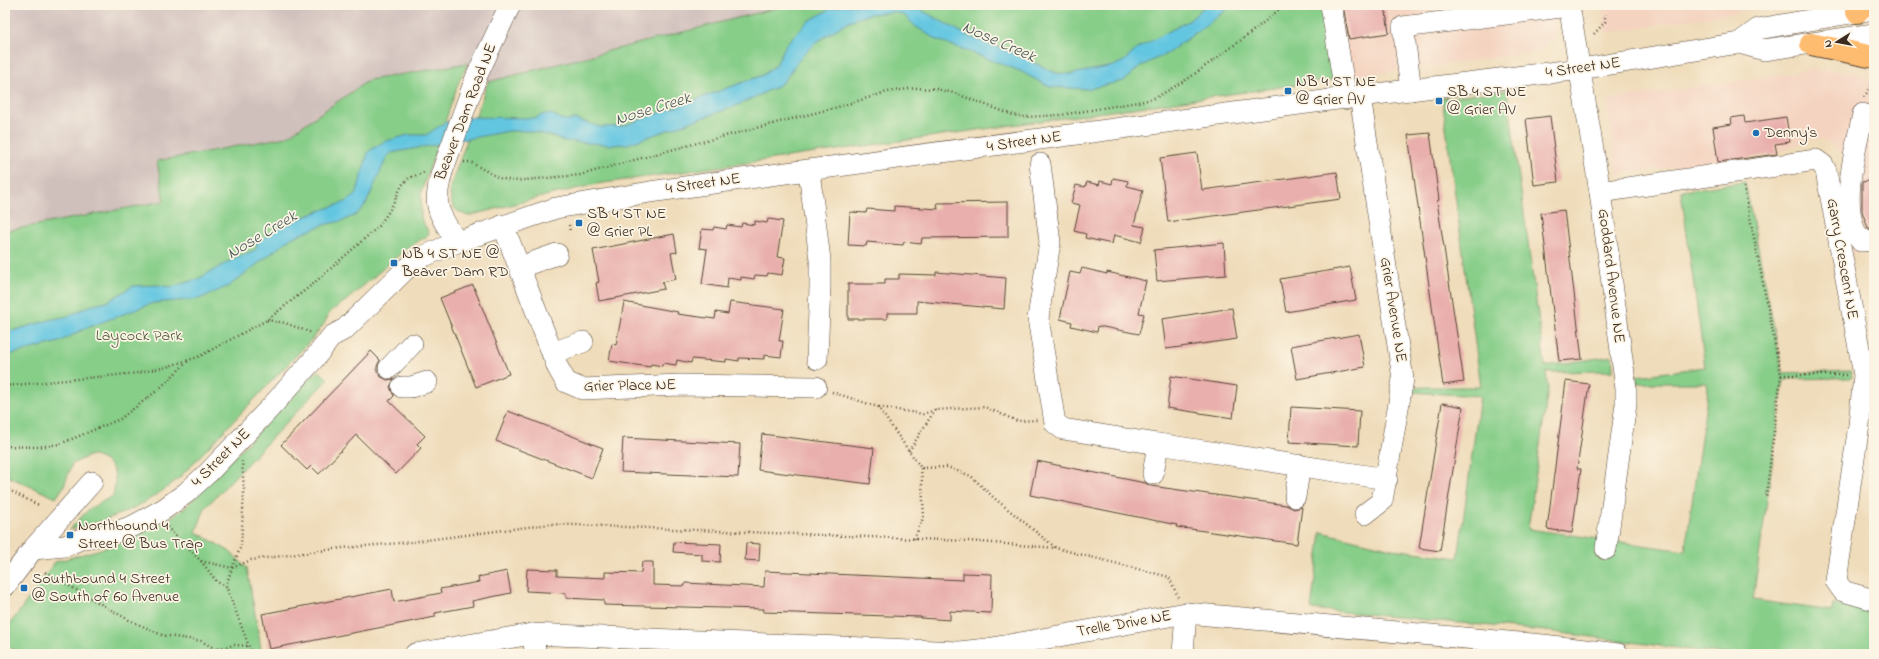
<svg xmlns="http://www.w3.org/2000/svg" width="1879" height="659" viewBox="0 0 1879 659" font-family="'Indie Flower',sans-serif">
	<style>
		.built { fill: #f4d3c0 }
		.industrial { fill: #d0c0bc }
		.green { fill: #87ce89; stroke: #617c54 }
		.water { fill: #63c6e1; stroke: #4f7880 }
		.building { fill: #e9afac }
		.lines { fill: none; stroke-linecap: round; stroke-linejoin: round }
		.minor-casing { stroke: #564535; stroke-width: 22 }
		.major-casing { stroke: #564535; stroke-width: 24 }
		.path { stroke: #564535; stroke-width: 2.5; stroke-dasharray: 1 3; stroke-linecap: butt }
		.minor { stroke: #fff; stroke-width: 21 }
		.major { stroke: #febc70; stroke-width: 22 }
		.minor-bridge-casing { stroke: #564535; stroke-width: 22; stroke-linecap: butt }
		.minor-bridge { stroke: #fff; stroke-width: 21 }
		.poi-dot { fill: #1f6fb2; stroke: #fcf5e5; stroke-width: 1.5 }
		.labels { text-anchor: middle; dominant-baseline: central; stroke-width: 3.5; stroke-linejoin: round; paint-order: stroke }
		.street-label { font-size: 16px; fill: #3b2a1e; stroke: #fcf5e5 }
		.poi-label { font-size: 16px; fill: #3b2a1e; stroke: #fcf5e5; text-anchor: start }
		.park-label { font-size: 16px; fill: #525b3e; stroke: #fcf5e5 }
		.water-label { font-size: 17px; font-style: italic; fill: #475958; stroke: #fcf5e5 }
	</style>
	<rect width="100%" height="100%" fill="#fcf5e5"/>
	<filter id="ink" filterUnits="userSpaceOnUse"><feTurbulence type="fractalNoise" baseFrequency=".025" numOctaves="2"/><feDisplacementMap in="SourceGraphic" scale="8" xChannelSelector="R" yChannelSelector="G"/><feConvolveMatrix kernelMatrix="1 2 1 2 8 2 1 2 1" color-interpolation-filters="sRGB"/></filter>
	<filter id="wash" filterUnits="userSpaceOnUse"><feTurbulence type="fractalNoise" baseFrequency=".012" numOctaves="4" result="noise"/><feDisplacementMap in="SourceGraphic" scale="16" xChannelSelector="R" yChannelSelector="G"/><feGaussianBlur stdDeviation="0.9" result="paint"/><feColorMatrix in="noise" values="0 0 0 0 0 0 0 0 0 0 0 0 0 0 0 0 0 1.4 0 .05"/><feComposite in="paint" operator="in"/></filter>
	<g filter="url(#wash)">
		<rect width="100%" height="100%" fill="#efdcba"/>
		<g class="built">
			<path d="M 1326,5 L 1552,5 L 1556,32 L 1543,51 L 1337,79 Z"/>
			<path d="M 1601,5 L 1779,5 L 1606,33 Z"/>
			<path d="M 1812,70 L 1851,71 L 1874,81 L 1874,249 L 1852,254 L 1840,198 L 1846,161 L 1835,146 L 1823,139 L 1809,139 L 1780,152 L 1617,175 L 1607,100 Z"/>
		</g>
		<path class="industrial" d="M 5,5 L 788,5 L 488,82 L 468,63 L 369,80 L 286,137 L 157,161 L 165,201 L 5,231 Z"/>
		<g class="green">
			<path d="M 788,5 L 1326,5 L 1337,79 L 597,184 L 549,195 L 468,216 C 452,210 450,204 450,187 L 488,82 Z"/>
			<path d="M 468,63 L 459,81 L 421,193 L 421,218 L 429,233 L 427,236 L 408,247 L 347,300 L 330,312 L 324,324 L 312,339 L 180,477 C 145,507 113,519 69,530 L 89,509 L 113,496 C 118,473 115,462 91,455 L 72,464 L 64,486 L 56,498 L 5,475 L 5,231 L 164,201 L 157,161 L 286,137 L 369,80 Z"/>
			<path d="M 1507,90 L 1545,366 L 1612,356 L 1613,371 L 1546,372 L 1548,389 L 1528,529 L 1685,551 L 1708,390 L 1707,383 L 1637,383 L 1637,376 L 1705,367 L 1681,191 L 1745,182 L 1783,373 L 1851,371 L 1852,378 L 1784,379 L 1753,600 L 1832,611 L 1833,604 L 1865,607 L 1874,611 L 1874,654 L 1723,654 L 1546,631 L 1311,609 L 1321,532 L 1392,549 L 1458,558 L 1480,396 L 1409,392 L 1410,387 L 1481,387 L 1442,98 Z"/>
			<path d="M 318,370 L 328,379 L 205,508 L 196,532 L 229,551 L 247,568 L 262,654 L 18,654 L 5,643 L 5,631 L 55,562 L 118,544 L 163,523 L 185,508 Z"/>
		</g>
		<path class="water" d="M 844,5 L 912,5 L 970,37 L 1007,50 L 1056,73 L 1071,74 L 1113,66 L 1124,61 L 1138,48 L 1190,20 L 1206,5 L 1233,5 L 1168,53 L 1139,67 L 1124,81 L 1087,89 L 1050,87 L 1020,71 L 935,39 L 915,26 L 905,16 L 895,12 L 870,14 L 849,21 L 817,42 L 801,57 L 784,81 L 778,86 L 736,106 L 628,144 L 611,145 L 564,141 L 555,137 L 529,131 L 509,131 L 391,153 L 387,157 L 366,204 L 356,215 L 342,221 L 323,225 L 291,238 L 229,286 L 199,299 L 153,303 L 84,329 L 59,342 L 5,356 L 5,333 L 49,320 L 69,316 L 89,306 L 107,302 L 133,286 L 157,285 L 171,287 L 198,279 L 235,258 L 255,250 L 257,248 L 256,244 L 246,245 L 252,242 L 257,243 L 276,229 L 316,212 L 346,202 L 356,195 L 368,152 L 383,142 L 408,135 L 426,135 L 444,123 L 464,117 L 536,118 L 544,114 L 551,114 L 561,119 L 569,121 L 574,119 L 601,127 L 623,126 L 763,75 L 776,65 L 786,44 L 807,22 L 832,8 Z"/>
		<g id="blocks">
			<g class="building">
				<path d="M 1343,5 L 1385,5 L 1389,33 L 1349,39 Z"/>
				<path d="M 1550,116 L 1558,182 L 1534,185 L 1526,119 Z"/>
				<path d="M 1744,116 L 1745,123 L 1786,117 L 1790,142 L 1775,144 L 1777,154 L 1718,162 L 1713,127 L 1732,124 L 1731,118 Z"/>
				<path d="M 1430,133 L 1439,200 L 1437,201 L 1464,382 L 1443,385 L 1408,135 Z"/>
				<path d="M 1197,153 L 1202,190 L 1337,172 L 1341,199 L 1168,222 L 1160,158 Z"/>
				<path d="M 1113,178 L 1128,181 L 1127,186 L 1143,190 L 1134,225 L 1145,227 L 1141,242 L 1114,235 L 1112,244 L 1085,238 L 1086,234 L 1074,231 L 1080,205 L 1071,203 L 1076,185 L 1085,187 L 1087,182 L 1099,185 L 1100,181 L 1112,184 Z"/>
				<path d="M 1874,180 L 1874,228 L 1868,228 L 1862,211 L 1862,182 Z"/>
				<path d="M 1008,202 L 1008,237 L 922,238 L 921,244 L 904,242 L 903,245 L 867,242 L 866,246 L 848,245 L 850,212 L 866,213 L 867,209 L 894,211 L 894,206 L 938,209 L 937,203 Z"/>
				<path d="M 1564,210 L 1582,359 L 1559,361 L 1541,213 Z"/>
				<path d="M 768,219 L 783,221 L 777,257 L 785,258 L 782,275 L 768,273 L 767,276 L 755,275 L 754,279 L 741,277 L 741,280 L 728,278 L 727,288 L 702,284 L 707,249 L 699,248 L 702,229 L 713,230 L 714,227 L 726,229 L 727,225 L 741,227 L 742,223 L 754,225 L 755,221 L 767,223 Z"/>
				<path d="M 674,234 L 677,252 L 671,253 L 676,279 L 662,282 L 664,289 L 599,301 L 596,283 L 599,282 L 593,250 Z"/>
				<path d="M 1224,243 L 1226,275 L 1157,281 L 1154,250 Z"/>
				<path d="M 1350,267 L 1356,300 L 1286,312 L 1280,279 Z"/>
				<path d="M 1082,268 L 1107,274 L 1107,272 L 1146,281 L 1139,313 L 1144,314 L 1139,334 L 1098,326 L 1097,332 L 1071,326 L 1072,322 L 1060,319 L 1070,272 L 1080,274 Z"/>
				<path d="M 936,272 L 1006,278 L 1004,309 L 917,301 L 917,313 L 887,313 L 887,319 L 848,319 L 848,284 L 885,284 L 885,279 L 899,279 L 899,274 L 936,275 Z"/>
				<path d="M 473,285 L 509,374 L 476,387 L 440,298 Z"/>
				<path d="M 624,302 L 678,312 L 677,314 L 715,319 L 716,312 L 728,314 L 730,302 L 784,309 L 779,341 L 783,341 L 781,357 L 764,355 L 764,359 L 739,358 L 739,361 L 726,359 L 726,362 L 692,359 L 691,363 L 677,360 L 676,365 L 663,363 L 662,366 L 651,364 L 650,367 L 609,361 L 612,344 L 616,345 Z"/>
				<path d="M 1232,308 L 1237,339 L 1166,349 L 1162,319 Z"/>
				<path d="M 1359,334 L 1365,367 L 1297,379 L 1291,346 Z"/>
				<path d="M 371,351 L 380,360 L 377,366 L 377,371 L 380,376 L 387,380 L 394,379 L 390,387 L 394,396 L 389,401 L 425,436 L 417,444 L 421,448 L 396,474 L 356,435 L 319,474 L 311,466 L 307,470 L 281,445 Z"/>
				<path d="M 1171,376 L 1237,386 L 1233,418 L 1167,408 Z"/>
				<path d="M 1566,381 L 1589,384 L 1577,469 L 1581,469 L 1572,533 L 1547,529 Z"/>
				<path d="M 1442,403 L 1463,407 L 1440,551 L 1419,548 Z"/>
				<path d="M 1291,407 L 1360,411 L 1358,446 L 1289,442 Z"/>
				<path d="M 508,411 L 603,448 L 592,478 L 496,441 Z"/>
				<path d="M 762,434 L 874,448 L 870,484 L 758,470 Z"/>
				<path d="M 623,438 L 740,444 L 738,477 L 621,472 Z"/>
				<path d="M 1037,461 L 1145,483 L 1151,486 L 1286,505 L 1294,509 L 1302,507 L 1297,544 L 1176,527 L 1177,525 L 1030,495 Z"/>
				<path d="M 674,542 L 721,544 L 720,562 L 702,561 L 702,554 L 673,552 Z"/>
				<path d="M 746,543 L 760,544 L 759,561 L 745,560 Z"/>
				<path d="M 642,562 L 653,562 L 653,585 L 685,586 L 685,583 L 764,587 L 765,571 L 963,580 L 963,573 L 992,574 L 991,613 L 950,611 L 950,620 L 921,618 L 921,617 L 763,612 L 764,609 L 604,605 L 604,600 L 566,598 L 566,593 L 526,591 L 527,569 L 557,570 L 557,576 L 605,578 L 605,572 L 641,573 Z"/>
				<path d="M 507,571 L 511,593 L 472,601 L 473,606 L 435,613 L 435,617 L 269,649 L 262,614 L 392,589 L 394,602 L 441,593 L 440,589 L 479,582 L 478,577 Z"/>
			</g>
		</g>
	</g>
	<g filter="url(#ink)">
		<use href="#blocks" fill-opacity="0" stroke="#564535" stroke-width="1"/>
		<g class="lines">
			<defs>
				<g id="minor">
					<path d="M 1331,5 L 1346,99"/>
					<path d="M 1569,5 L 1600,192 L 1626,389 L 1626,404 L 1606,549"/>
					<path d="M 1739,43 L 1758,29 L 1874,9"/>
					<path d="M 477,75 L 510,5"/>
					<path d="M 1411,90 L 1403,27 L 1569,6"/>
					<path d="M 1360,96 L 1403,379 L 1382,501 L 1365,514"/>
					<path d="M 1863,114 C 1856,149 1837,210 1861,241 L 1874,240"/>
					<path d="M 1040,164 L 1050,242 L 1038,318 L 1055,423 L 1063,429 L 1158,444"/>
					<path d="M 809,171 L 820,260 L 820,287 L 817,359"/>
					<path d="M 442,172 C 432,208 438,212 457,242"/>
					<path d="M 1600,192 L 1816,160 L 1823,165 L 1826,171 L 1864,375 L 1859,425 L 1836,581 L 1843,591 L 1874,600"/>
					<path d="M 503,225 L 558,368 L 566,382 L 582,389 L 680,385 L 816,387"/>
					<path d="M 520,267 L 557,254"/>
					<path d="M 552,353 L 583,342"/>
					<path d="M 389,368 L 412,344"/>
					<path d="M 402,387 L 411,387 L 427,382"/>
					<path d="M 1153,474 L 1158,444 L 1387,479"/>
					<path d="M 1295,497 L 1300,465"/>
					<path d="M 33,549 L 65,546 L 83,538 L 111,534 L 135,525 L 164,509 L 186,493 L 209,472 L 270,408 L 313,360 L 332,336 L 345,329 L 405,270 L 422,257 L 457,242 L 556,208 L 650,192 L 734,180 L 1360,96 L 1581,69 L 1739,43 L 1764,50 L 1874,34"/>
					<path d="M 5,586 L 33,549 L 92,482"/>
					<path d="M 532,634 L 536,654"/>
					<path d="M 415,654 L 532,634 L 959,652 L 987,649 L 1186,613 L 1543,645 L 1618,654"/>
					<path d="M 1183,654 L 1186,613"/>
				</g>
				<g id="major">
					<path d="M 1857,12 L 1864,5"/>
					<path d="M 1811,44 L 1874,57"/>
				</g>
			</defs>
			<use href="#minor" class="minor-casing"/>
			<use href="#major" class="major-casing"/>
			<g class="path">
				<path d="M 1594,34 L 1605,22 L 1605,14"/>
				<path d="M 1864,97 L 1874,83"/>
				<path d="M 464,162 L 470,162 L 499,178 L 514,181 L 580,175 L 678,148 L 838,107 L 887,92 L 915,88 L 936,89 L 954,93 L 1013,115 L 1025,117 L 1061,115 L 1144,101 L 1157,97 L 1189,78 L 1244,38 L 1273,15 L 1283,5"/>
				<path d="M 1744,187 L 1781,375 L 1766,497"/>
				<path d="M 569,225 L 570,232"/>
				<path d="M 267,320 L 285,323 L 312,333"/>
				<path d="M 1781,375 L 1847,375"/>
				<path d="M 5,386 L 138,373 L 166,367 L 198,357 L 267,320 L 313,284 L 379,226 L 391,208 L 402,185 L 409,178 L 425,172"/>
				<path d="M 832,392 L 878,407 L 921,468 L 947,467 L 971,476 L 994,498 L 1056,548 L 1169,577 L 1178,597"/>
				<path d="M 879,407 L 923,414 L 935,410"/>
				<path d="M 5,446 L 37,447 L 60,444 L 120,419 L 158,390 L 188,361"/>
				<path d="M 909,451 L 935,410 L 985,407 L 1017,421 L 1037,420"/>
				<path d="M 5,488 L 38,505"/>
				<path d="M 167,527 L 201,561 L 217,582 L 226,586"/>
				<path d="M 914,539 L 924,516 L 921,468"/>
				<path d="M 201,561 L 232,568 L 241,546 L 244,490 L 242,461"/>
				<path d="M 45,572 L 127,619 L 162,635 L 201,641 L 216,649 L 234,645 L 249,646"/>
				<path d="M 252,654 L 226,586 L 232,568 L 251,560 L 342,548 L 411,542 L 551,524 L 968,541 L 1056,548"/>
			</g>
			<use href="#minor" class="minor"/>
			<use href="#major" class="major"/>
			<defs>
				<path id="minor-bridge" d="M 442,172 L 477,75"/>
			</defs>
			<use href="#minor-bridge" class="minor-bridge-casing"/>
			<use href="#minor-bridge" class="minor-bridge"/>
		</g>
	</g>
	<g class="poi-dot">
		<rect x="1284" y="87" width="8" height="8" rx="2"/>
		<rect x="1435" y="97" width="8" height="8" rx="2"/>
		<circle cx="1756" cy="133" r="4"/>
		<rect x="575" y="219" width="8" height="8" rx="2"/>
		<rect x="390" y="259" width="8" height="8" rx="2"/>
		<rect x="66" y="531" width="8" height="8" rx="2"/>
		<rect x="20" y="584" width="8" height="8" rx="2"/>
	</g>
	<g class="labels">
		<g class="street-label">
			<text transform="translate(1583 68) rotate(-8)">4 Street NE</text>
			<text transform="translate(466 112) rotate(-69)">Beaver Dam Road NE</text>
			<text transform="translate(1024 142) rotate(-8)">4 Street NE</text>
			<text transform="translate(703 184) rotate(-8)">4 Street NE</text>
			<text transform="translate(1842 259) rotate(80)">Garry Crescent NE</text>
			<text transform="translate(1611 276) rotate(83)">Goddard Avenue NE</text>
			<text transform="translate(1393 310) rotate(81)">Grier Avenue NE</text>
			<text transform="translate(630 386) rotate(-1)">Grier Place NE</text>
			<text transform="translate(221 458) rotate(-45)">4 Street NE</text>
			<text transform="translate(1124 624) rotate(-10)">Trelle Drive NE</text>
		</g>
		<g class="poi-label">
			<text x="1296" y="82">NB 4 ST NE<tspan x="1296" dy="18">@ Grier AV</tspan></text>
			<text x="1447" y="92">SB 4 ST NE<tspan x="1447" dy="18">@ Grier AV</tspan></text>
			<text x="1764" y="133">Denny's</text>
			<text x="587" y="214">SB 4 ST NE<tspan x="587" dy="18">@ Grier PL</tspan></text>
			<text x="402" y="254">NB 4 ST NE @<tspan x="402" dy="18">Beaver Dam RD</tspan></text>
			<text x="78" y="526">Northbound 4<tspan x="78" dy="18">Street @ Bus Trap</tspan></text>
			<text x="32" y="579">Southbound 4 Street<tspan x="32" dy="18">@ South of 60 Avenue</tspan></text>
		</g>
		<g class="park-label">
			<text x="139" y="336">Laycock Park</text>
		</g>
		<g class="water-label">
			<text transform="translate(999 42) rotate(24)">Nose Creek</text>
			<text transform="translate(653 109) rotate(-17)">Nose Creek</text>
			<text transform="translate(262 235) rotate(-31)">Nose Creek</text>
		</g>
	</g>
	<rect width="1879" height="659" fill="none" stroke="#fcf5e5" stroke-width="20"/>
	<g transform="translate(1837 42) rotate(259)" stroke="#fcf5e5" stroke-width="3" paint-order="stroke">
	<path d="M0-3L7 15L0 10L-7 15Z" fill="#3b2a1e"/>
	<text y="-6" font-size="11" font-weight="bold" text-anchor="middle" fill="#3b2a1e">N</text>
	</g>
</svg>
